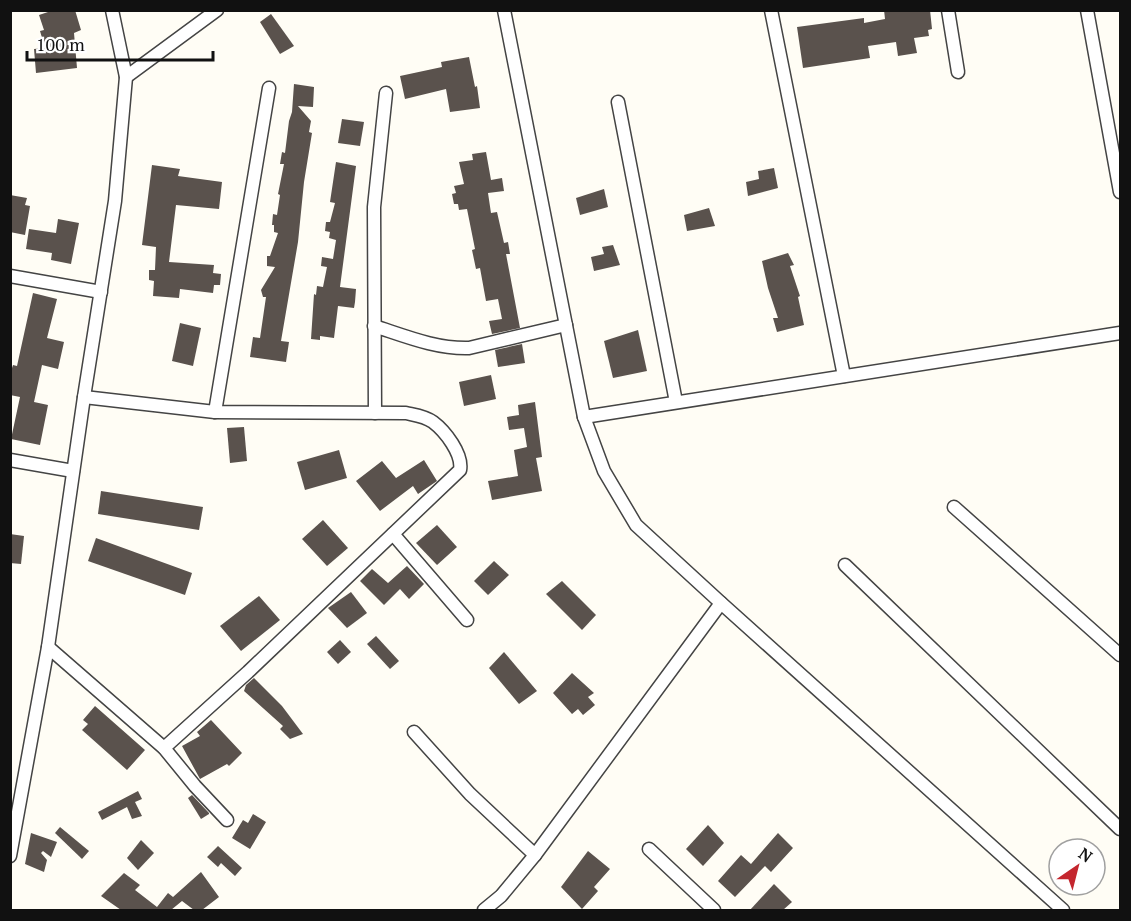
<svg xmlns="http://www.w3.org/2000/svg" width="1131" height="921" viewBox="0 0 1131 921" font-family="'PT Serif',serif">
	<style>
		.building { fill: #5a524d }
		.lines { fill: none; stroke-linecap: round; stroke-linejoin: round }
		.street-casing { stroke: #444; stroke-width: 15 }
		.street { stroke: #fff; stroke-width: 12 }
	</style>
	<rect width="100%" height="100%" fill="#fffdf5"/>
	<g class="building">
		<path d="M 54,10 L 75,10 L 81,30 L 74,33 L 77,68 L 36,73 L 34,49 L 45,48 L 40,31 L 44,30 L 39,15 Z"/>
		<path d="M 884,10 L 930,10 L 932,29 L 928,30 L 929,36 L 914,38 L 917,53 L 898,56 L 896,42 L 868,46 L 870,58 L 803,68 L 797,27 L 864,18 L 864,23 L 885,19 Z"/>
		<path d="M 271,14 L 294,46 L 280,54 L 260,22 Z"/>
		<path d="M 469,57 L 475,87 L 477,86 L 480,108 L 450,112 L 446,89 L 405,99 L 400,76 L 442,67 L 441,62 Z"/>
		<path d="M 294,84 L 314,87 L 313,107 L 298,106 L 311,121 L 309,132 L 312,133 L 304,182 L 298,242 L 281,341 L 289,342 L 286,362 L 250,357 L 253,337 L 260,338 L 266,297 L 263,297 L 261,290 L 275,267 L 267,266 L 267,256 L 270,256 L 278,233 L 274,232 L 274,225 L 272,225 L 273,214 L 277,215 L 280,195 L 278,194 L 284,164 L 280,164 L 282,152 L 285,153 L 289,121 L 292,112 Z"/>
		<path d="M 342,119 L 364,122 L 360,146 L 338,143 Z"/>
		<path d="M 486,152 L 491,180 L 502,178 L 504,191 L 488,193 L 491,213 L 497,212 L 504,243 L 508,242 L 510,254 L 506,254 L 520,328 L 492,334 L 489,321 L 502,319 L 498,299 L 486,301 L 480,268 L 476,269 L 472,250 L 475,249 L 467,209 L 459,210 L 458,204 L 454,204 L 452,194 L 456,193 L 454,186 L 464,184 L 459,162 L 473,160 L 472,154 Z"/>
		<path d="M 336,162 L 356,166 L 340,287 L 356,289 L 355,302 L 354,308 L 338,306 L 334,338 L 320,336 L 320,340 L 311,339 L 314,294 L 316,295 L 317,286 L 323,287 L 327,267 L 321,266 L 322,257 L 333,259 L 336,240 L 329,238 L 330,232 L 325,231 L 326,222 L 330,222 L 335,203 L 330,202 Z"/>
		<path d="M 152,165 L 180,169 L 178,176 L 222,182 L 219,209 L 176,205 L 169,262 L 214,265 L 213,273 L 221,274 L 220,285 L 214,285 L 213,293 L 180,289 L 179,298 L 153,296 L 154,281 L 149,280 L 149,270 L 155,270 L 156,247 L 142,245 Z"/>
		<path d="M 774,168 L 778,188 L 748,196 L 746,182 L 759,179 L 758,171 Z"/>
		<path d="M 604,189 L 608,207 L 580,215 L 576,198 Z"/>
		<path d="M 10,195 L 27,198 L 25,205 L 30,206 L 25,235 L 10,232 Z"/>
		<path d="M 709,208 L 715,226 L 687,231 L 684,215 Z"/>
		<path d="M 58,219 L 79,223 L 71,264 L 51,260 L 52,253 L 26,249 L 29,229 L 56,233 Z"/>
		<path d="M 613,245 L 620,265 L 594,271 L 591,257 L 604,254 L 602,247 Z"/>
		<path d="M 788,253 L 794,265 L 790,266 L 800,296 L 798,297 L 804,325 L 777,332 L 773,318 L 778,318 L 768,288 L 762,261 Z"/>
		<path d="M 33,293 L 57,299 L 47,338 L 64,342 L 58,369 L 42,365 L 34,402 L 48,405 L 40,445 L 11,439 L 20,397 L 10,395 L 10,374 L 13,365 L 17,366 Z"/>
		<path d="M 180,323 L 201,328 L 193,366 L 172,361 Z"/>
		<path d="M 638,330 L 647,371 L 613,378 L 604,341 Z"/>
		<path d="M 522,344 L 525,363 L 498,367 L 495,350 Z"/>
		<path d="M 491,375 L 496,399 L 464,406 L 459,382 Z"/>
		<path d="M 535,402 L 542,457 L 536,458 L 542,491 L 492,500 L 488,481 L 518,476 L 514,450 L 527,447 L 524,428 L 509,430 L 507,417 L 519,415 L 518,405 Z"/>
		<path d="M 244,427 L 247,461 L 230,463 L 227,428 Z"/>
		<path d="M 339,450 L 347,478 L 305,490 L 297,462 Z"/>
		<path d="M 424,460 L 437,481 L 418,494 L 413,486 L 380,511 L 356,481 L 382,461 L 396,478 Z"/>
		<path d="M 101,491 L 203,507 L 199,530 L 98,514 Z"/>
		<path d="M 323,520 L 348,548 L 327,566 L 302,539 Z"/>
		<path d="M 437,525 L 457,547 L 437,565 L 416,543 Z"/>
		<path d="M 10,534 L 24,536 L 21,564 L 10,563 Z"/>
		<path d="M 96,538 L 192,573 L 185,595 L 88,561 Z"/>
		<path d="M 494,561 L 509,575 L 488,595 L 474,581 Z"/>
		<path d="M 407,566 L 424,584 L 409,599 L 400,589 L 384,605 L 360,581 L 372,569 L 388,583 Z"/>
		<path d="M 562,581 L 596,615 L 582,630 L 546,594 Z"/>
		<path d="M 351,592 L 367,613 L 347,628 L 328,608 Z"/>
		<path d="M 259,596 L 280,620 L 241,651 L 220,626 Z"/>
		<path d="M 376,636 L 399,661 L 390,669 L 367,644 Z"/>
		<path d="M 340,640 L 351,652 L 338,664 L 327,652 Z"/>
		<path d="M 504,652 L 537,691 L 519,704 L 489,668 Z"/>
		<path d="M 572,673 L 594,693 L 588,697 L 595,705 L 583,715 L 578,709 L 572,714 L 553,693 Z"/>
		<path d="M 254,678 L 282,706 L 303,734 L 290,739 L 280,729 L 283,726 L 244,691 L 246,685 Z"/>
		<path d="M 95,706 L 145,750 L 127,770 L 82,730 L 88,724 L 83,720 Z"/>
		<path d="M 211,720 L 242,753 L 229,766 L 227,764 L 200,779 L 182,746 L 200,736 L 197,732 Z"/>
		<path d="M 138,791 L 142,799 L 135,802 L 142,816 L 132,819 L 127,807 L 102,820 L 98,812 Z"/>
		<path d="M 192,795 L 209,813 L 209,814 L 201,819 L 188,798 Z"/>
		<path d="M 253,814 L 266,822 L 250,849 L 232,838 L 243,820 L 248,823 Z"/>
		<path d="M 708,825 L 724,843 L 703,866 L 686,849 Z"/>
		<path d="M 60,827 L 89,851 L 82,859 L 55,833 Z"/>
		<path d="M 31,833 L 57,842 L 51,857 L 43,851 L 41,853 L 47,860 L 44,872 L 25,864 Z"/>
		<path d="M 778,833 L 793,848 L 771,872 L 765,866 L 735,897 L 718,881 L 741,855 L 751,864 Z"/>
		<path d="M 141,840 L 154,853 L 138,870 L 127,858 Z"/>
		<path d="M 218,846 L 242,868 L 235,876 L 221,863 L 218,867 L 207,857 Z"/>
		<path d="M 588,851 L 610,869 L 594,887 L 598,891 L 582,909 L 561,887 Z"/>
		<path d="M 201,872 L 219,897 L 202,910 L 194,910 L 182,901 L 171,910 L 121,910 L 101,896 L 124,873 L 140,885 L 135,890 L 157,907 L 168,893 L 173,897 Z"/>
		<path d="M 774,884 L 792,902 L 783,910 L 750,910 Z"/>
	</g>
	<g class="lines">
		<defs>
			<g id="street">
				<path d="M 504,10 L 584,417 L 604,471 L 636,525 L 721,603 L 1063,910"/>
				<path d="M 771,10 L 844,376"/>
				<path d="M 948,10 L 958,72"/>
				<path d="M 1087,10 L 1120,192"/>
				<path d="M 126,77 L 217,10"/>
				<path d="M 618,102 L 676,402"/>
				<path d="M 10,276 L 101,292"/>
				<path d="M 374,326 C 405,336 436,349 469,348 L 566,325"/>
				<path d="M 84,397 L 215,412 L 406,413 C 415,415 425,416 433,422 C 445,431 463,454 460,470 L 248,672 L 164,748"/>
				<path d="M 215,412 L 269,88"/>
				<path d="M 375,413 L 374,207 L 386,93"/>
				<path d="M 584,417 L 1120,333"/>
				<path d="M 10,460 L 73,471"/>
				<path d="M 954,507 L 1120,655"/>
				<path d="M 393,534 L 467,620"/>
				<path d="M 845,565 L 1120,829"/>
				<path d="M 48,647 L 164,748 L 195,786 L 227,820"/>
				<path d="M 414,732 L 470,794 L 535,855"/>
				<path d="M 649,849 L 714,910"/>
				<path d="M 10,856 L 48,647 L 84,397 L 115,201 L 126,77 L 112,10"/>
				<path d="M 484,910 L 501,896 L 535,855 L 721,603"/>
			</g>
		</defs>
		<use href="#street" class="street-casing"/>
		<use href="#street" class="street"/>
	</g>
	<rect width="1131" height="921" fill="none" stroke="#111111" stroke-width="24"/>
	<g transform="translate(1077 867) rotate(35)"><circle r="28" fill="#ffffff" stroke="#a0a0a0" stroke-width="1.5"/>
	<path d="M0-4.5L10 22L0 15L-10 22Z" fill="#c4262e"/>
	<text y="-9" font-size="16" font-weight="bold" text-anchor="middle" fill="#111111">N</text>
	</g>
	<path d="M27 51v9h186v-9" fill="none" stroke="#111111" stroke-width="3"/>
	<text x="36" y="51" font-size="18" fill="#111111" stroke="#ffffff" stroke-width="4.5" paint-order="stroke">100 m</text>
</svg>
